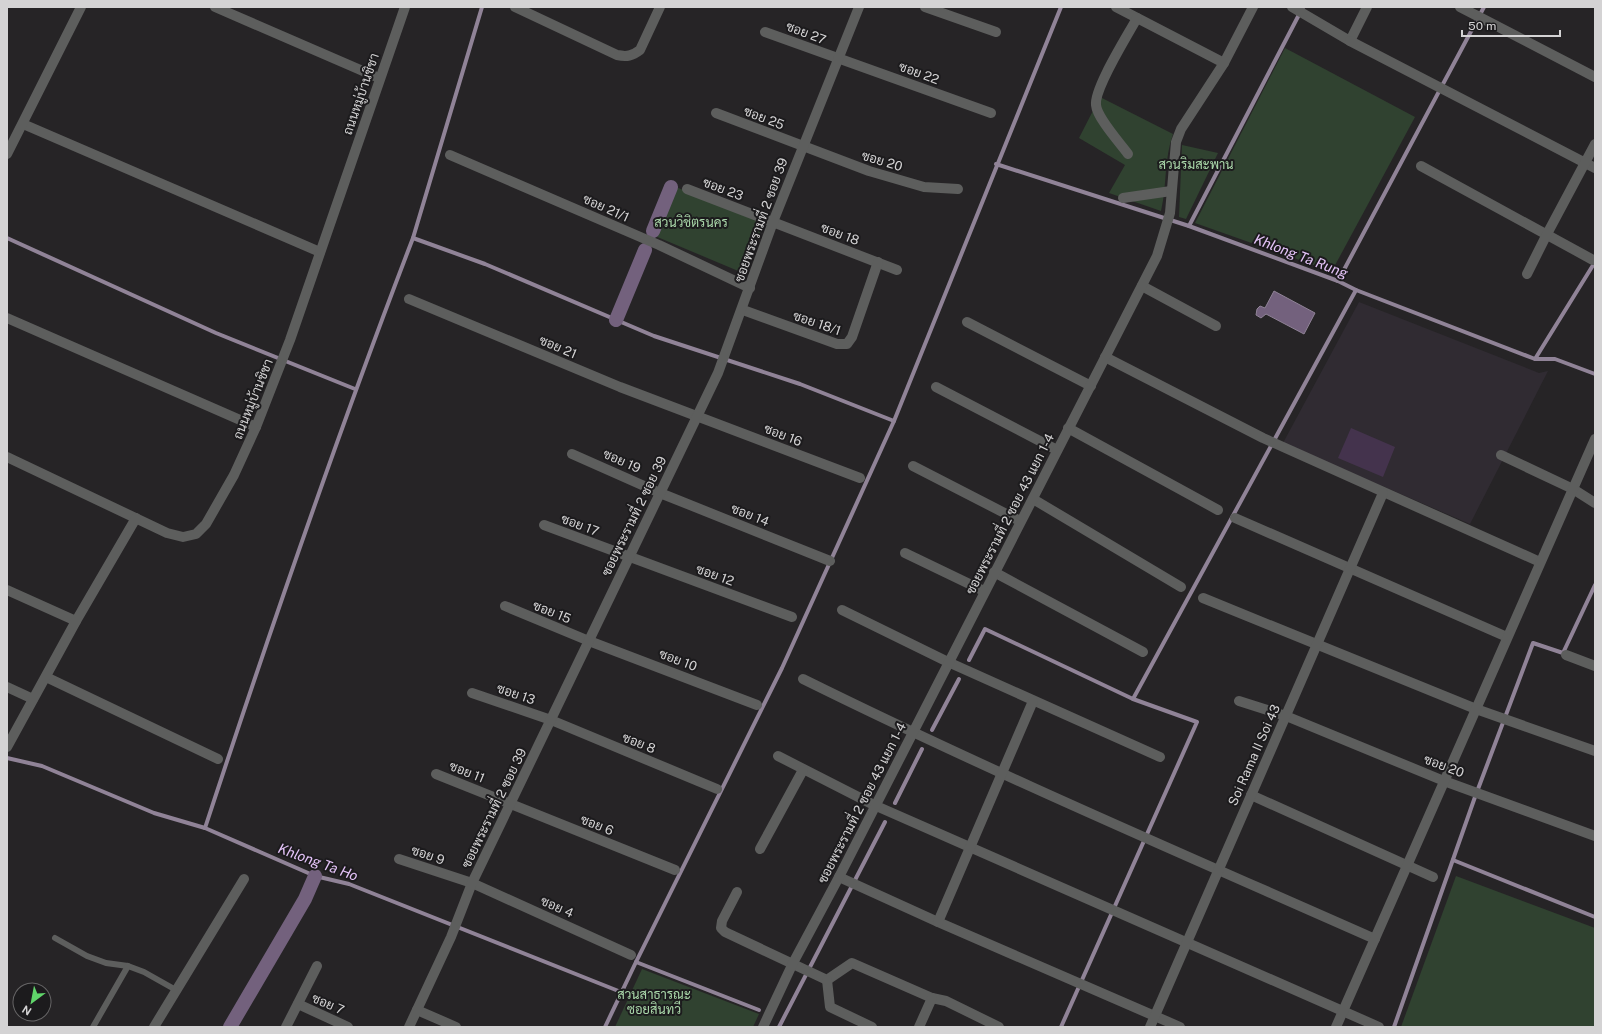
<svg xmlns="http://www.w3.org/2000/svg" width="1602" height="1034" viewBox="0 0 1602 1034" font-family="'Public Sans',Sarabun,sans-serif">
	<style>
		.built { fill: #302b32 }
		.green { fill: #304230 }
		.water { fill: #73617d; stroke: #908397 }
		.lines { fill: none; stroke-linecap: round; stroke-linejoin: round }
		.stream { stroke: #908397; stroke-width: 4 }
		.canal { stroke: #73617d; stroke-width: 14 }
		.building { fill: #44334d }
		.service { stroke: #5d5e5d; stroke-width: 6 }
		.minor { stroke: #5d5e5d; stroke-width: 10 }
		.labels { text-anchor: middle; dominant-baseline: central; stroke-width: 4; stroke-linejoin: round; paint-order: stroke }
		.street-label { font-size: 13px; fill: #d4d3d4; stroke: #1c1b1d }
		.park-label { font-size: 13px; fill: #aad8aa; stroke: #1c1b1d }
		.water-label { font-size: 14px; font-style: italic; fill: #e4c3f8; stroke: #1c1b1d }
	</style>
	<rect width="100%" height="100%" fill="#262426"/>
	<path class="built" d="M 1359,302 L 1539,373 L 1548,371 L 1470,524 L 1283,443 Z"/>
	<g class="green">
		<path d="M 1285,48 L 1415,117 L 1333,269 L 1325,269 L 1195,223 Z"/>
		<path d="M 1100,97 L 1173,134 C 1164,159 1167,186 1161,211 L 1109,193 L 1125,165 L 1079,138 Z"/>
		<path d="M 1182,145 L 1218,153 L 1186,219 L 1179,217 Z"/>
		<path d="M 676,187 L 764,224 L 743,273 L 655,236 Z"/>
		<path d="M 1456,876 L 1595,928 L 1595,1027 L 1401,1027 Z"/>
		<path d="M 642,969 L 759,1014 L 753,1027 L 615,1027 Z"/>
	</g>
	<path class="water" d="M 1274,291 L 1315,313 L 1304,334 L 1266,314 L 1261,318 L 1256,315 L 1257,309 L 1260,306 L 1265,308 Z"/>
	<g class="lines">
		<g class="stream">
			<path d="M 996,164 L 1189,226 L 1338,281 L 1356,290 L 1535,359 L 1555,359 L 1595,374"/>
			<path d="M 1189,226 L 1303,7"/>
			<path d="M 7,238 L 216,333 L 355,389"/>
			<path d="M 413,238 L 482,7"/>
			<path d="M 1338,281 L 1484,7"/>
			<path d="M 1535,359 L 1595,262"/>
			<path d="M 969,660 L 985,629 L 1133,699 L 1197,722 L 1061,1027"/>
			<path d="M 1133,699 L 1356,290"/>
			<path d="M 932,730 L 959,679"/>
			<path d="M 7,758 L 42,766 L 154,813 L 205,828 L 315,876 L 349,884 L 621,992"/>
			<path d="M 895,803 L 922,749"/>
			<path d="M 205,828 C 270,630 338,433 413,238 L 485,264 L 654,336 L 800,384 L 894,421"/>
			<path d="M 1453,860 L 1595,917"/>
			<path d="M 636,962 L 759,1010"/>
			<path d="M 605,1027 L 636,962 L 782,668 L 894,421 L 1061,7"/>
			<path d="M 779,1027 L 885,822"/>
			<path d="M 1394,1027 L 1475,797 L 1533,643 L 1563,653 L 1595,585"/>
		</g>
		<g class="canal">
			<path d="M 653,231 L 671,187"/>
			<path d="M 616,320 L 645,250"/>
			<path d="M 230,1027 L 305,899 L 315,876"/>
		</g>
	</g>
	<path class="building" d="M 1351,428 L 1395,447 L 1383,477 L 1338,458 Z"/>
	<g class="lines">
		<g class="service">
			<path d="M 55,938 L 87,956 L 106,963 L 128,966 L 144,972 L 176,990"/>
			<path d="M 93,1027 L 128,966"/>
		</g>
		<g class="minor">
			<path d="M 215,7 L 379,78"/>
			<path d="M 515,7 L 617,55 C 627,57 632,56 640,50 L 660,7"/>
			<path d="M 925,7 L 996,32"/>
			<path d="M 1116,7 L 1224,63"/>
			<path d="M 1292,7 L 1350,41 L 1367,7"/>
			<path d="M 1460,7 L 1595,77"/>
			<path d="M 765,32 L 991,113"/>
			<path d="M 1350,41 L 1595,168"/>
			<path d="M 716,113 L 869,171 L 924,187 L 958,189"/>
			<path d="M 23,124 L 320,252"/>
			<path d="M 7,154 L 81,7"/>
			<path d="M 1128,154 C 1120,143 1097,118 1096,105 C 1094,88 1128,35 1137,18"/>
			<path d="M 450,155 L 659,245 L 750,288"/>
			<path d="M 1421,166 L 1593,260"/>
			<path d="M 687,189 L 897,270"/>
			<path d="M 1123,198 L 1171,191"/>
			<path d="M 1527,274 L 1547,234 L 1595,144"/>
			<path d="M 1142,286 L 1216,326"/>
			<path d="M 409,299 L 620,387 L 860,478"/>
			<path d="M 743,310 L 837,344 L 847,344 L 852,337 L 878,262"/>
			<path d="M 7,318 L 256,427"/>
			<path d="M 967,322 L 1091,386"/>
			<path d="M 1105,357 L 1263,438 L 1540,562"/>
			<path d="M 936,387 L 1057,450"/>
			<path d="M 1068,428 L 1218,510"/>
			<path d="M 572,454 L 660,493 L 830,561"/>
			<path d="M 1501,455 L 1573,489 L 1595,503"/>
			<path d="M 7,457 L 167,533 L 183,537 L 196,534 L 206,524 L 234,475 L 256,427 L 290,340 L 405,7"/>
			<path d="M 913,466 L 1020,521"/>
			<path d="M 1033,499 L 1181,587"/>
			<path d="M 1235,518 L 1507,637"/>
			<path d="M 544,525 L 792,617"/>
			<path d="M 905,553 L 984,591"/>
			<path d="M 994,572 L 1143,652"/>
			<path d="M 7,590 L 76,621"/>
			<path d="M 1203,598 L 1476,709 L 1595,751"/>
			<path d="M 505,606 L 589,641 L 757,705"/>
			<path d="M 842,610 L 948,662 L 1160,757"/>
			<path d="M 1566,655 L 1595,666"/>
			<path d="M 46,677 L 218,759"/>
			<path d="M 803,679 C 991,772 1183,854 1375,939"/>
			<path d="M 7,687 L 33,699"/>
			<path d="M 472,693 L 551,720 L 717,789"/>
			<path d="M 1239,701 L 1286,716 L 1444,781 L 1595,836"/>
			<path d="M 7,747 L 76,621 L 136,518"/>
			<path d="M 778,756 L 874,805 L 1379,1027"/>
			<path d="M 436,774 L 675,870"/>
			<path d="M 1251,795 L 1433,877"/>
			<path d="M 760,849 L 803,770"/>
			<path d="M 399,859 L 472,883 L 631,955"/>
			<path d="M 839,877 L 938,922 L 1180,1027"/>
			<path d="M 737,892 L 722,921 L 721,928 L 725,932 L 827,980 L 852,963 L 932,998 L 946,1001 L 999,1027"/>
			<path d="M 938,922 L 1033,701"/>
			<path d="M 827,980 L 830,1007 L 872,1027"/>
			<path d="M 298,1004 L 348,1027"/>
			<path d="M 417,1010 L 456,1027"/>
			<path d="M 154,1027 L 244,879"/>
			<path d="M 286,1027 L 317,966"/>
			<path d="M 409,1027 L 451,937 L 472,883 L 718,373 L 773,222 L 859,7"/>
			<path d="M 763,1027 L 793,963 L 839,877 L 1157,256 L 1170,213 L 1176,142 L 1181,129 L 1224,63 L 1253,7"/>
			<path d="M 919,1027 L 932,998"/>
			<path d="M 1150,1027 L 1383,493"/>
			<path d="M 1336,1027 L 1595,439"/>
		</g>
	</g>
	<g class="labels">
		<g class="street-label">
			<text transform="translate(806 33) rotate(21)">ซอย 27</text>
			<text transform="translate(919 73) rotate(20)">ซอย 22</text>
			<text transform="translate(361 94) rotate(-71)">ถนนหมู่บ้านชิชา</text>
			<text transform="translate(764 118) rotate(21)">ซอย 25</text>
			<text transform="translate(882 161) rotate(17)">ซอย 20</text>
			<text transform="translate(723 189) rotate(21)">ซอย 23</text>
			<text transform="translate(606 208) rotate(24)">ซอย 21/1</text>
			<text transform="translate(761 220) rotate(-70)">ซอยพระรามที่ 2 ซอย 39</text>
			<text transform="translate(840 234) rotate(21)">ซอย 18</text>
			<text transform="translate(817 323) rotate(19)">ซอย 18/1</text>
			<text transform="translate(558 347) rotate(23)">ซอย 21</text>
			<text transform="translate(253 399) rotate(-68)">ถนนหมู่บ้านชิชา</text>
			<text transform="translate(783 435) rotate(21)">ซอย 16</text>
			<text transform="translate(622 461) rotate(24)">ซอย 19</text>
			<text transform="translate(1010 514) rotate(-63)">ซอยพระรามที่ 2 ซอย 43 แยก 1-4</text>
			<text transform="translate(750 515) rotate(22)">ซอย 14</text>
			<text transform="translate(634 516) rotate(-64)">ซอยพระรามที่ 2 ซอย 39</text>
			<text transform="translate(580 525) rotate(21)">ซอย 17</text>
			<text transform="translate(715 575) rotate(20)">ซอย 12</text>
			<text transform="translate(552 612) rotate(22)">ซอย 15</text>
			<text transform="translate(678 660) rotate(21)">ซอย 10</text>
			<text transform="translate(516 694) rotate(19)">ซอย 13</text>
			<text transform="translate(639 743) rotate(22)">ซอย 8</text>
			<text transform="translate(1254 755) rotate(-66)">Soi Rama II Soi 43</text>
			<text transform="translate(1444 766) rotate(21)">ซอย 20</text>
			<text transform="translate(467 772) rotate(22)">ซอย 11</text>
			<text transform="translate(862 803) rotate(-63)">ซอยพระรามที่ 2 ซอย 43 แยก 1-4</text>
			<text transform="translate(494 808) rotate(-64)">ซอยพระรามที่ 2 ซอย 39</text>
			<text transform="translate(597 825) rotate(22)">ซอย 6</text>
			<text transform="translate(428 855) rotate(19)">ซอย 9</text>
			<text transform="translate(557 907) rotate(24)">ซอย 4</text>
			<text transform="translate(328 1004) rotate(24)">ซอย 7</text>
		</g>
		<g class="park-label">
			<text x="1196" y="164">สวนริมสะพาน</text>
			<text x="691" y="222">สวนวิชิตรนคร</text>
			<text x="654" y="994">สวนสาธารณะ<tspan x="654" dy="15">ซอยสินทวี</tspan></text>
		</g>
		<g class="water-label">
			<text transform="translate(1301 256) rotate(21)">Khlong Ta Rung</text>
			<text transform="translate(318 862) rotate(20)">Khlong Ta Ho</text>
		</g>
	</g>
	<rect width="1602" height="1034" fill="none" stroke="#d4d3d4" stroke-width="16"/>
	<g transform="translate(32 1002) rotate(212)"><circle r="19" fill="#1c1b1d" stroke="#666566"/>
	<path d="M0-3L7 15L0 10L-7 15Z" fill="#60d56a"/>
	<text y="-6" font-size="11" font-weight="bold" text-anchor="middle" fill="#d4d3d4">N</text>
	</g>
	<path d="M1462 30v6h98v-6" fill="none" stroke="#d4d3d4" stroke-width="2"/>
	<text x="1468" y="30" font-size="12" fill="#d4d3d4" stroke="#1c1b1d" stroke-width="3" paint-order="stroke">50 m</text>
</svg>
